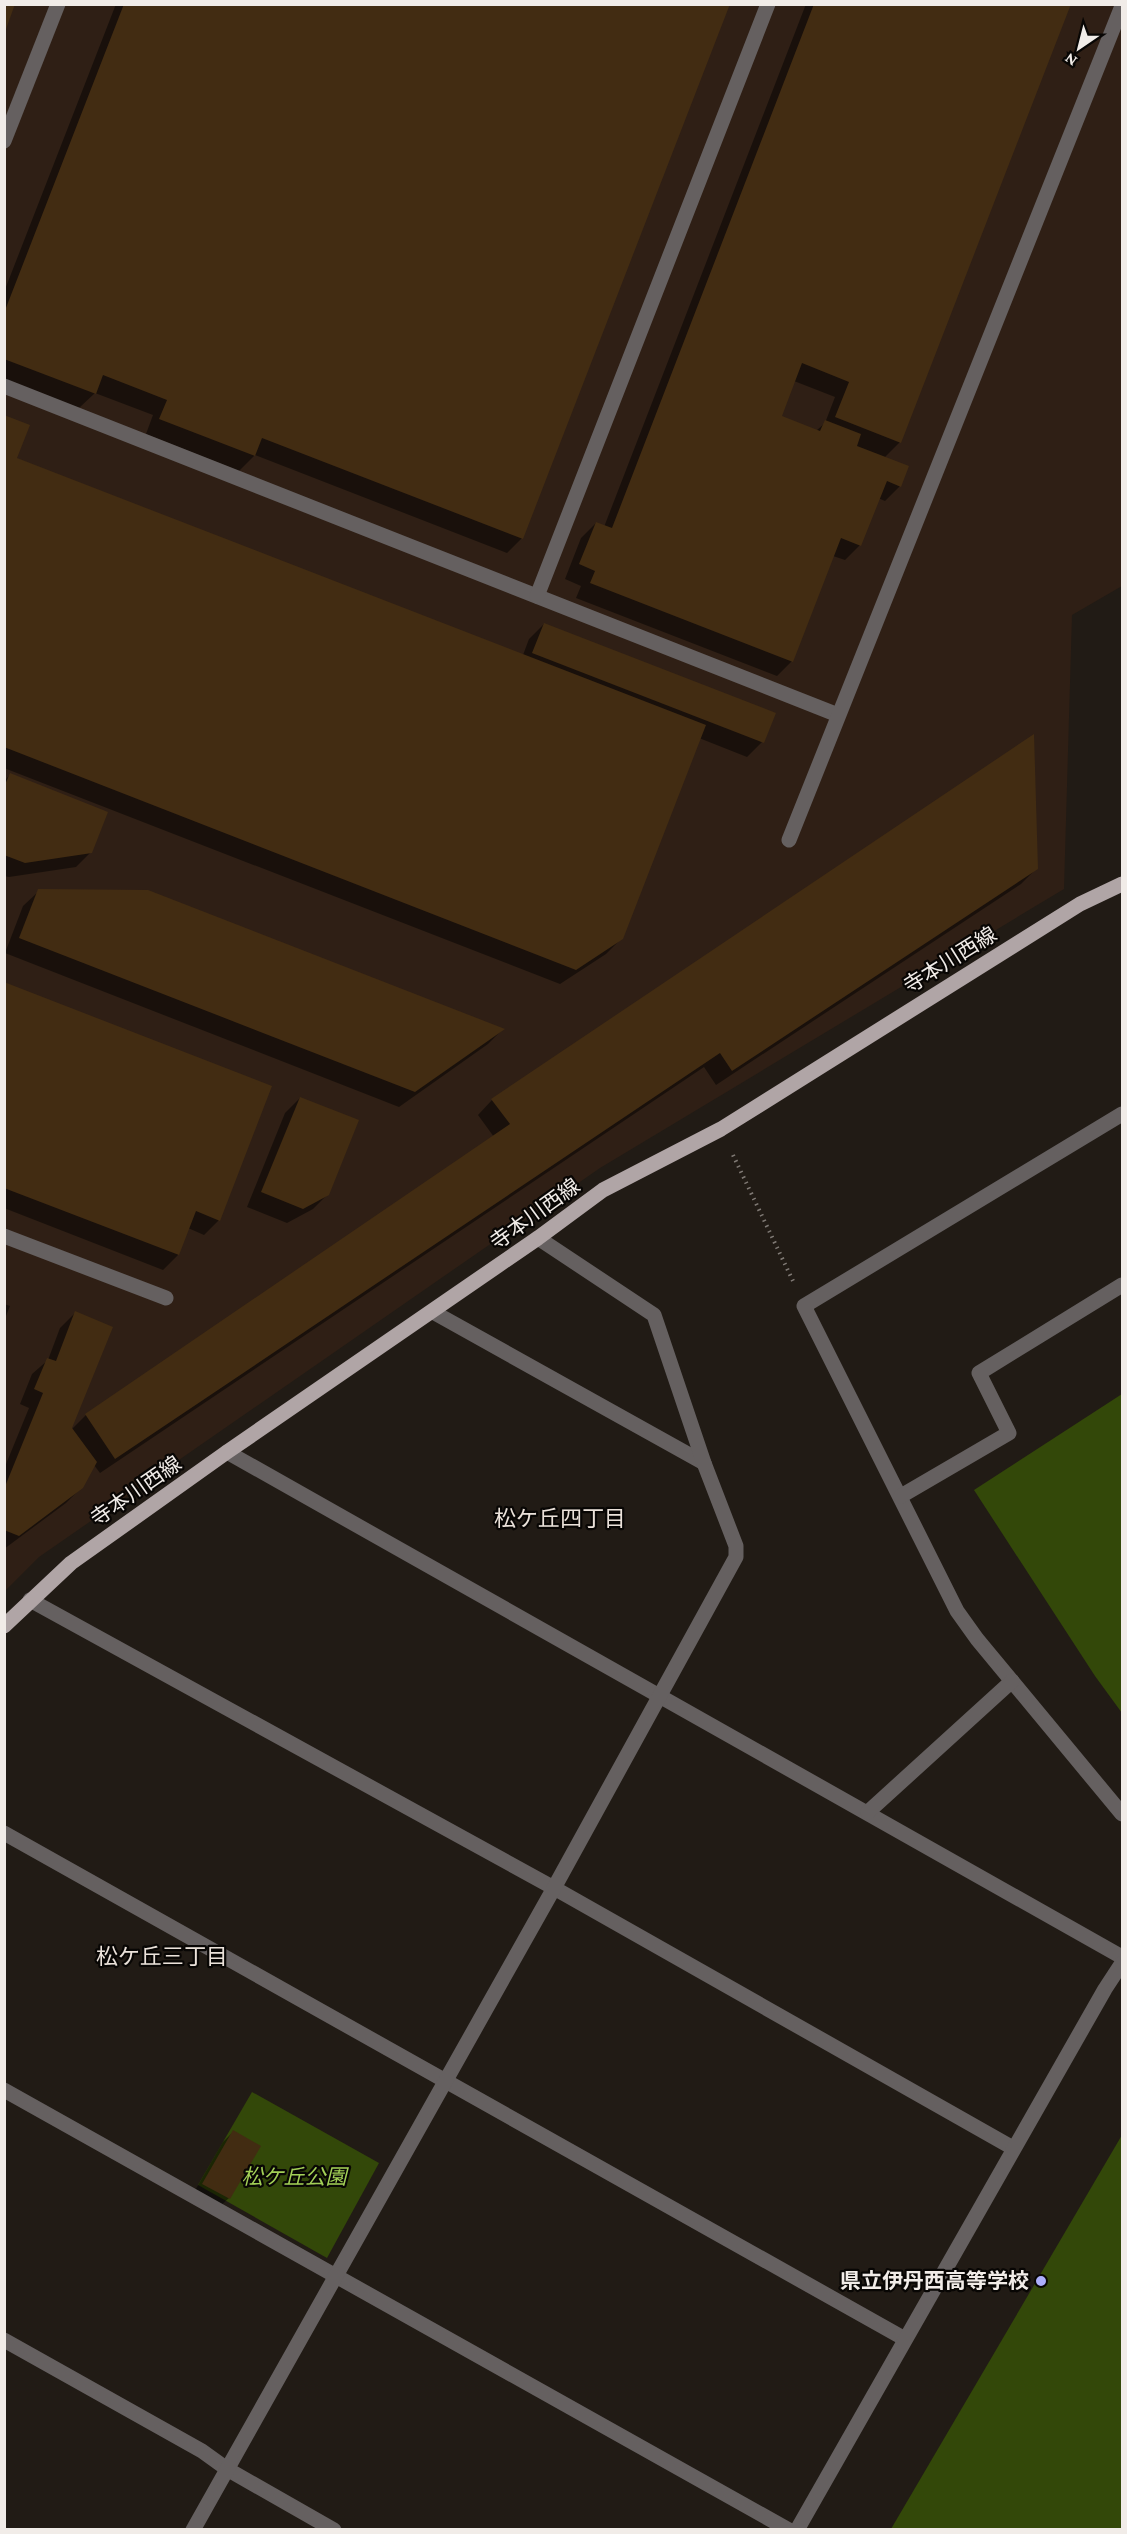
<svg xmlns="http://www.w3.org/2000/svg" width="1127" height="2534" viewBox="0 0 1127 2534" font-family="'Crimson Pro','Noto Sans JP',serif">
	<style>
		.industrial { fill: #2f1f15 }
		.green { fill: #334809 }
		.shadow { fill: #0007; fill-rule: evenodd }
		.building { fill: #422c12 }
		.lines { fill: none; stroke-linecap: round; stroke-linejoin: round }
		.path { stroke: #7f7974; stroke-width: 4; stroke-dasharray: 1.5 4.5; stroke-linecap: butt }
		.minor { stroke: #656060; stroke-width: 15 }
		.major { stroke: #b0a5a6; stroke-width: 15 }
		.poi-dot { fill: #acaffb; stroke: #080604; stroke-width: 2 }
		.labels { text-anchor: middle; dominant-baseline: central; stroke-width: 4.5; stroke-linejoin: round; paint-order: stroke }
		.street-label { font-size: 21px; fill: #f1ece8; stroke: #080604 }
		.park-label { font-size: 21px; font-style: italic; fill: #a3d057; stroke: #080604 }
		.poi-label { font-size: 21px; font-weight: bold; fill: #f1ece8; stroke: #080604; text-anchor: end }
		.neighbourhood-label { font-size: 22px; fill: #ebe2da; stroke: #080604 }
	</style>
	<rect width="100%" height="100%" fill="#211b15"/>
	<path class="industrial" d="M 5,5 L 1122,5 L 1122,586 L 1072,615 L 1064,889 L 600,1168 L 39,1557 L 5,1591 Z"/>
	<g class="green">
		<path d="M 1122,1394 L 1122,1713 L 1095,1676 L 974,1490 Z"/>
		<path d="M 252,2092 L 379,2163 L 327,2258 L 198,2185 Z"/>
		<path d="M 1122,2135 L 1122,2529 L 891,2529 Z"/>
	</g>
	<g class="shadow">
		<path d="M 116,4 L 728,4 L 522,538 L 507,553 L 255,455 L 239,471 L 146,434 L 153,415 L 95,393 L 79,408 L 4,379 L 4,292 Z"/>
		<path d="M 806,4 L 1069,4 L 900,442 L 884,458 L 900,486 L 885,501 L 878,498 L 860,545 L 845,560 L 833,556 L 792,661 L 777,676 L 576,598 L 581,586 L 565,579 L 581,538 L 596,523 L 604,527 ZM 794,381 L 835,397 L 825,423 L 816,431 L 780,417 Z"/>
		<path d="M 4,417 L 15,458 L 523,655 L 529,639 L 544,624 L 762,742 L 747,757 L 699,738 L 622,938 L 606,954 L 560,984 L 4,768 Z"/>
		<path d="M 10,775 L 91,852 L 76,867 L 9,877 L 4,876 L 4,781 Z"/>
		<path d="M 1037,868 L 1021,884 L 716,1085 L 704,1067 L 100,1473 L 94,1465 L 82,1487 L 66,1503 L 4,1549 L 4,1469 L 29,1408 L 20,1404 L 32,1374 L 48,1360 L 60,1328 L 75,1313 L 69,1432 L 86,1415 L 494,1137 L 478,1115 L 492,1100 Z"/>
		<path d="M 39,891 L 502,1030 L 488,1044 L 399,1107 L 5,953 L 23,906 Z"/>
		<path d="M 4,984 L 219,1220 L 204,1235 L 188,1228 L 178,1255 L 163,1270 L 4,1208 Z"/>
		<path d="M 300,1098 L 328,1194 L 313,1209 L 287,1223 L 247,1207 L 285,1113 Z"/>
		<path d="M 4,1304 L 10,1306 L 4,1321 Z"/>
		<path d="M 233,2132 L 259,2146 L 229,2198 L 218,2208 L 193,2194 L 223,2142 Z"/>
	</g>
	<g class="building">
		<path d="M 4,4 L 15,4 L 5,32 L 4,32 Z"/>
		<path d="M 124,4 L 730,4 L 523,539 L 262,438 L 255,456 L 159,419 L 167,400 L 103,375 L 96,394 L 4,359 L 4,313 Z"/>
		<path d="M 814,4 L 1071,4 L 901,443 L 835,417 L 849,382 L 802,363 L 782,416 L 820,431 L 825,420 L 861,434 L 857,446 L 909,466 L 901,487 L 887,481 L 861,546 L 841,538 L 793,662 L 590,583 L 595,571 L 579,564 L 596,522 L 612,528 Z"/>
		<path d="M 4,415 L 30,425 L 17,458 L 706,725 L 623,939 L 576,970 L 4,747 Z"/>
		<path d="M 544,623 L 776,713 L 764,743 L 532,653 Z"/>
		<path d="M 1034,734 L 1038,869 L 732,1071 L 720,1053 L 115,1459 L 85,1414 L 510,1124 L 491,1099 Z"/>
		<path d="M 10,773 L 108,812 L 92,853 L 25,863 L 4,855 L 4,787 Z"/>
		<path d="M 38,889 L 148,890 L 505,1029 L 415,1092 L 19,938 Z"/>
		<path d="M 4,982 L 272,1086 L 220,1221 L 196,1211 L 179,1255 L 4,1188 Z"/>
		<path d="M 300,1097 L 359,1120 L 329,1195 L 303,1209 L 261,1192 Z"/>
		<path d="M 75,1311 L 113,1327 L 72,1428 L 97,1462 L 83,1488 L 19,1536 L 4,1530 L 4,1489 L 43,1393 L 34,1389 L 47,1358 L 56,1361 Z"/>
		<path d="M 233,2130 L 261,2146 L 230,2199 L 202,2184 Z"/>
	</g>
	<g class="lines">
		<path class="path" d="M 733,1155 L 793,1281"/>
		<g class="minor">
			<path d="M 4,141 L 58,4"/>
			<path d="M 4,386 L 838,715"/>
			<path d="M 537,596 L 768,4"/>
			<path d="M 789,840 L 1122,6"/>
			<path d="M 1122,1114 L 804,1306 L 957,1611 L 977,1639 L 1122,1814"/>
			<path d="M 4,1236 L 166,1298"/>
			<path d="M 433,1312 L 704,1463"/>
			<path d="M 227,1452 L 1122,1957"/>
			<path d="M 901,1496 L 1009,1433 L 979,1373 L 1122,1285"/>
			<path d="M 30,1600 L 554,1888 L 1013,2148"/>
			<path d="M 868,1812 L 1012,1681"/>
			<path d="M 4,1833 L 905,2339"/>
			<path d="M 4,2090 L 789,2530"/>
			<path d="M 4,2340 L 202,2451 L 227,2469 L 334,2530"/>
			<path d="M 193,2530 L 554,1888 L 736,1557 L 736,1546 L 704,1463 L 654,1315 L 538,1238"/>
			<path d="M 797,2530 L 1105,1989 L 1122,1963"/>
		</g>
		<path class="major" d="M 4,1626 L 71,1563 L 227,1452 L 538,1238 L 603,1190 L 721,1129 L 1080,904 L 1122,884"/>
	</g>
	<circle class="poi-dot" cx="1041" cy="2281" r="6"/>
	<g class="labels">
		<g class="street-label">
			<text transform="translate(950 960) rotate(-32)">寺本川西線</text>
			<text transform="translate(535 1214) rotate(-36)">寺本川西線</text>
			<text transform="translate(136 1491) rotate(-35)">寺本川西線</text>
		</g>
		<g class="park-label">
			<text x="294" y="2177">松ケ丘公園</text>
		</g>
		<g class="poi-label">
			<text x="1029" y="2281">県立伊丹西高等学校</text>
		</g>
		<g class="neighbourhood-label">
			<text x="560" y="1518">松ケ丘四丁目</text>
			<text x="162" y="1956">松ケ丘三丁目</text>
		</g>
	</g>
	<rect width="1127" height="2534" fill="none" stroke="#f1ece8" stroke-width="12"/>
	<g transform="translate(1079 48) rotate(215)" stroke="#080604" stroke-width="4.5" paint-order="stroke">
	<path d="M0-4.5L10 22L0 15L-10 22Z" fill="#f1ece8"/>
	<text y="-9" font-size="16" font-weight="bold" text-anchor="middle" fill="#f1ece8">N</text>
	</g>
</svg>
